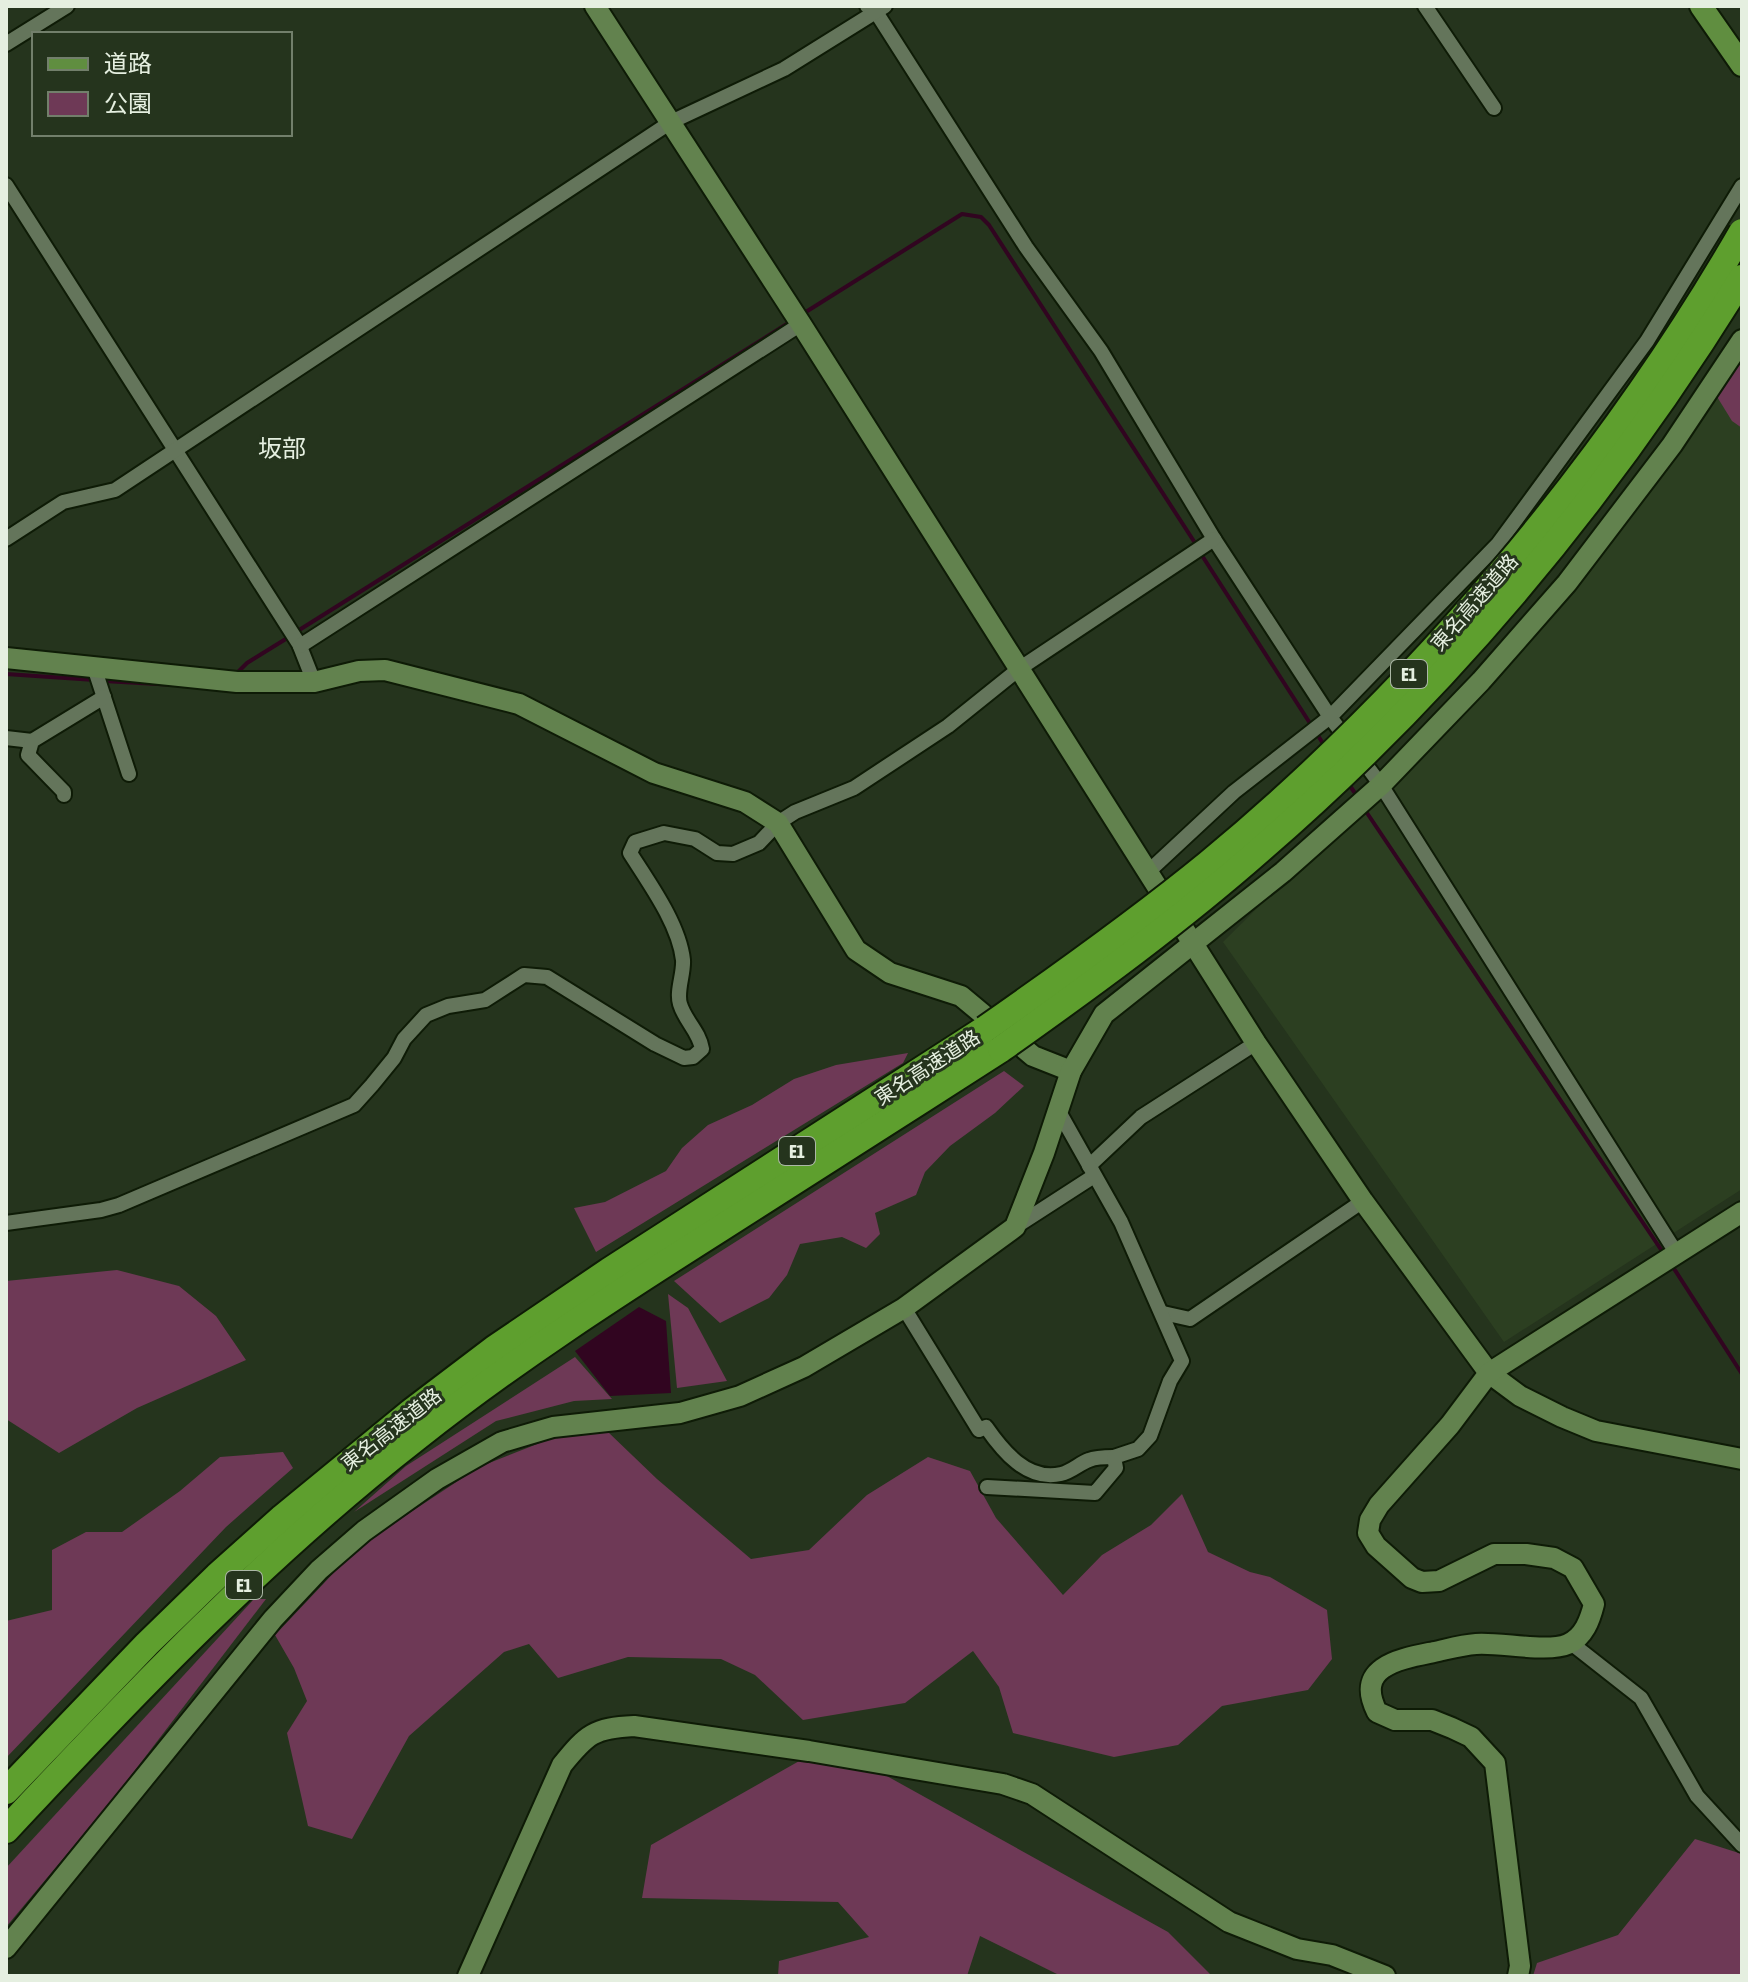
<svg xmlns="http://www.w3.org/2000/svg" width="1748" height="1982" viewBox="0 0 1748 1982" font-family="'Asap Condensed','Noto Sans JP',sans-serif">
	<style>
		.built { fill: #2c3f21 }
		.green { fill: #6e3956 }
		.water { fill: #310520 }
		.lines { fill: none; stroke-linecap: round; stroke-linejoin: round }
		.stream { stroke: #310520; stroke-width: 4 }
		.street-casing { stroke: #0e1b06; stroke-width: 18 }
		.secondary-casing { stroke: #0e1b06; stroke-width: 24 }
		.primary-casing { stroke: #0e1b06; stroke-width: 26 }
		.highway-casing { stroke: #0e1b06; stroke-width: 30 }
		.street { stroke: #64755b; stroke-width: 14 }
		.secondary { stroke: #62824e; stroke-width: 20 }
		.primary { stroke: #608e40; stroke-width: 22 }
		.highway { stroke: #5e9f2e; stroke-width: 26 }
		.highway-bridge-casing { stroke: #0e1b06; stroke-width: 30; stroke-linecap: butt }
		.highway-bridge { stroke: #5e9f2e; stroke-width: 26 }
		.labels { text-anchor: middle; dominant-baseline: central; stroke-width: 6; stroke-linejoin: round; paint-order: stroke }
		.shield { fill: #25341d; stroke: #abb7a6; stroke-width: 2 }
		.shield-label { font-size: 18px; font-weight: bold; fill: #e5efe0 }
		.street-label { font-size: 20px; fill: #e5efe0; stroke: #25341d }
		.quarter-label { font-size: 24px; fill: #e5efe0; stroke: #25341d }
	</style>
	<rect width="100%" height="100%" fill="#25341d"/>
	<path class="built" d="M 1742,357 L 1742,1189 L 1504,1342 L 1223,942 L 1381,785 L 1633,496 Z"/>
	<g class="green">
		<path d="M 1742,353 L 1742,428 L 1732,421 L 1711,387 Z"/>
		<path d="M 908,1053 L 903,1063 L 596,1252 L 574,1208 L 605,1202 L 666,1171 L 682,1148 L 708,1125 L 752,1105 L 794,1079 L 836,1065 Z"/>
		<path d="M 1004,1071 L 1024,1086 L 995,1113 L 950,1146 L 925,1172 L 916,1195 L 875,1213 L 880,1234 L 866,1248 L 842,1237 L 800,1244 L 787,1275 L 769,1298 L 720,1323 L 674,1281 Z"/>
		<path d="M 117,1270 L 179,1286 L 216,1316 L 246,1360 L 137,1408 L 59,1453 L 6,1419 L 6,1281 Z"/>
		<path d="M 668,1294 L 688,1308 L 727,1381 L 677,1388 Z"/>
		<path d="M 575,1357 L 612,1399 L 574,1401 L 496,1421 L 354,1512 L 406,1466 Z"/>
		<path d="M 608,1432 L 657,1479 L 751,1559 L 809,1550 L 867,1495 L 928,1457 L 970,1471 L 996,1518 L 1063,1595 L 1102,1555 L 1151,1525 L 1182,1494 L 1208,1552 L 1250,1572 L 1270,1577 L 1327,1610 L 1332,1659 L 1308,1690 L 1222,1706 L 1178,1745 L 1114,1757 L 1013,1733 L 999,1687 L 973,1651 L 905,1703 L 803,1720 L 755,1675 L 721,1659 L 628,1657 L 558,1678 L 529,1644 L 504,1652 L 409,1736 L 352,1839 L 308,1826 L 287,1733 L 307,1701 L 294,1668 L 275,1635 L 358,1547 L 479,1467 L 560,1435 Z"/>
		<path d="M 283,1452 L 293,1468 L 226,1527 L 6,1758 L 6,1621 L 52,1610 L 52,1550 L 86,1532 L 122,1532 L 180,1491 L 220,1457 Z"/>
		<path d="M 254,1599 L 266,1599 L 113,1799 L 6,1927 L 6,1868 Z"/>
		<path d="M 801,1760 L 885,1775 L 1168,1932 L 1212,1976 L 1061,1976 L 980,1936 L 967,1976 L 778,1976 L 779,1961 L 869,1937 L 838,1902 L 642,1898 L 651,1845 Z"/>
		<path d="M 1695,1839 L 1742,1854 L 1742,1976 L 1533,1976 L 1537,1963 L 1618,1935 Z"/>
	</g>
	<path class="water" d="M 639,1307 L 666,1321 L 671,1393 L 610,1396 L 575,1351 Z"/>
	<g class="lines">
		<g class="stream">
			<path d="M 801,315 L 962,214 L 981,217 L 989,225 L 1197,546"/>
			<path d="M 1201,554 L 1324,745"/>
			<path d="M 296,632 L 790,322"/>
			<path d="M 6,674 L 95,680"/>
			<path d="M 234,676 L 247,663 L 289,637"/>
			<path d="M 104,681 L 175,685"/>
			<path d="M 1348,783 L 1359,799"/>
			<path d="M 1365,810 L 1664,1254"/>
			<path d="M 1671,1264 L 1742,1374"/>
		</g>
		<defs>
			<g id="street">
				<path d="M 867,6 L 876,12 L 1026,247 L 1101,351 L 1214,539 L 1330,717 L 1381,785 L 1677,1254"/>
				<path d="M 1425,6 L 1494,108"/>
				<path d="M 6,44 L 67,6"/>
				<path d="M 6,185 L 299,644 L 314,682"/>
				<path d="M 6,539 L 63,502 L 115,490 L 671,122 L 784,69 L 885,6"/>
				<path d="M 300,646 L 801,324"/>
				<path d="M 94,667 L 129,774"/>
				<path d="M 6,738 L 32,741"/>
				<path d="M 64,795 L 64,792 L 28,755 L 32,741 L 104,697"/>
				<path d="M 1148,872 L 1234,792 L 1330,717 L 1498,544 L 1647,341 L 1742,186"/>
				<path d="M 1089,1166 L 1141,1117 L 1256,1043"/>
				<path d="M 6,1223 L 101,1210 L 119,1205 L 354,1105 L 372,1085 L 394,1058 L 404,1039 L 426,1015 L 448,1006 L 485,1000 L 524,975 L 547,977 L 655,1044 L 684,1058 L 693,1057 L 702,1049 C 699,1031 685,1021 680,1004 C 676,991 684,974 683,960 C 679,924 649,883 630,853 L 635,842 L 664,833 L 695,839 L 717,853 L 733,854 L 759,843 L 778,823 L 795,812 L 854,788 L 948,726 L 1019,669 L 1214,539"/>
				<path d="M 1015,1227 L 1094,1176"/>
				<path d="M 904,1308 L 979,1430 L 986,1427 C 1002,1450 1027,1482 1061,1474 C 1071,1472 1080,1463 1089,1460 C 1096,1457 1106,1457 1114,1457"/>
				<path d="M 1163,1313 L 1190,1319 L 1363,1201"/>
				<path d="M 987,1487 L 1095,1493 L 1116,1468 L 1114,1457 L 1138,1449 L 1150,1436 L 1170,1381 L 1182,1361 L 1121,1222 L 1058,1110"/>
				<path d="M 1571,1643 L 1641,1698 L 1697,1796 L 1742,1845"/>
			</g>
			<g id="secondary">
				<path d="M 595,6 L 801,324 L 1256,1043 L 1363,1201 L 1489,1373 L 1520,1396 L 1562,1417 L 1596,1431 L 1742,1459"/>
				<path d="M 6,658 L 237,682 L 314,682 L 359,671 L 385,670 L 519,704 L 654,773 L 745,802 L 778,823 L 856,950 L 890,973 L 961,996 L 1033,1056 L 1071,1071"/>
				<path d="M 6,1948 L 273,1619 L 319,1570 L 364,1531 L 437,1479 L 502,1442 L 553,1427 L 680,1413 L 740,1396 L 804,1367 L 904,1308 L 1015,1227 L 1044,1153 L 1071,1071 L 1104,1014 L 1283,872 L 1381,785 L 1481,681 L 1567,583 L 1672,445 L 1742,340"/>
				<path d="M 468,1976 L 562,1765 C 587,1734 594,1728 634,1726 L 809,1751 L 1003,1784 L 1032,1794 L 1229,1922 L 1297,1949 L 1332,1955 L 1385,1976"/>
				<path d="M 1518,1976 L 1520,1966 L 1495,1763 L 1471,1737 L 1452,1728 L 1432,1720 L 1395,1720 L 1377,1712 C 1354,1666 1400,1659 1434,1652 C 1448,1649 1462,1645 1476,1644 C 1500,1642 1548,1653 1568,1644 C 1584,1637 1590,1620 1594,1604 L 1573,1568 L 1554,1558 L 1526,1554 L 1494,1554 L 1439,1581 L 1422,1582 L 1412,1578 L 1376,1546 L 1368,1533 L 1370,1520 L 1379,1505 L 1450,1425 L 1489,1373 L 1742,1212"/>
			</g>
			<path id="primary" d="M 1701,6 L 1742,65"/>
			<g id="highway">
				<path d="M 6,1791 L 147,1644 L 217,1576 L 283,1517 L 411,1412 L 494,1349 L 609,1271 L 985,1029"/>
				<path d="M 6,1830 C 136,1691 266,1555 416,1438 C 513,1361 617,1294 721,1228 C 815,1168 908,1109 1001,1049"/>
			</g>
		</defs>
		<use href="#street" class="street-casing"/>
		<use href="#secondary" class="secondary-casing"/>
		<use href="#primary" class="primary-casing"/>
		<use href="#highway" class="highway-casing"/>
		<use href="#street" class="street"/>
		<use href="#secondary" class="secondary"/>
		<use href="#primary" class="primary"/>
		<use href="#highway" class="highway"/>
		<defs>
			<g id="highway-bridge">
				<path d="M 985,1029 C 1061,976 1137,922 1209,863 C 1417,691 1607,466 1742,232"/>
				<path d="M 1001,1049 C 1090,986 1178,922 1260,850 C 1450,686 1610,492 1742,278"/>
			</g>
		</defs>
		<use href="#highway-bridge" class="highway-bridge-casing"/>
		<use href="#highway-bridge" class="highway-bridge"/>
	</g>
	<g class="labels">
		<g class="shield">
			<rect x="1391" y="660" width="36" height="28" rx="6"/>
			<rect x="779" y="1137" width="36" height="28" rx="6"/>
			<rect x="226" y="1571" width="36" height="28" rx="6"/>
		</g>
		<g class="shield-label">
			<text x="1409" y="674">E1</text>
			<text x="797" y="1151">E1</text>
			<text x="244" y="1585">E1</text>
		</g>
		<g class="street-label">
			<text transform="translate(1474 602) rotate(-49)">東名高速道路</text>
			<text transform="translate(927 1067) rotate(-33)">東名高速道路</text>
			<text transform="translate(391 1429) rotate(-38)">東名高速道路</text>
		</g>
		<g class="quarter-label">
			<text x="282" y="448">坂部</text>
		</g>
	</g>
	<rect width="1748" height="1982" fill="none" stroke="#e5efe0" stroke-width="16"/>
	<rect x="32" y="32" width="260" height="104" fill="#25341d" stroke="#727f6b" stroke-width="2"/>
	<rect x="48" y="58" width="40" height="12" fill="#608e40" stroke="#727f6b" stroke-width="2"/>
	<text x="104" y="72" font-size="24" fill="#e5efe0">道路</text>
	<rect x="48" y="92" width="40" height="24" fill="#6e3956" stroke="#727f6b" stroke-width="2"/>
	<text x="104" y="112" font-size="24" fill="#e5efe0">公園</text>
</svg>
